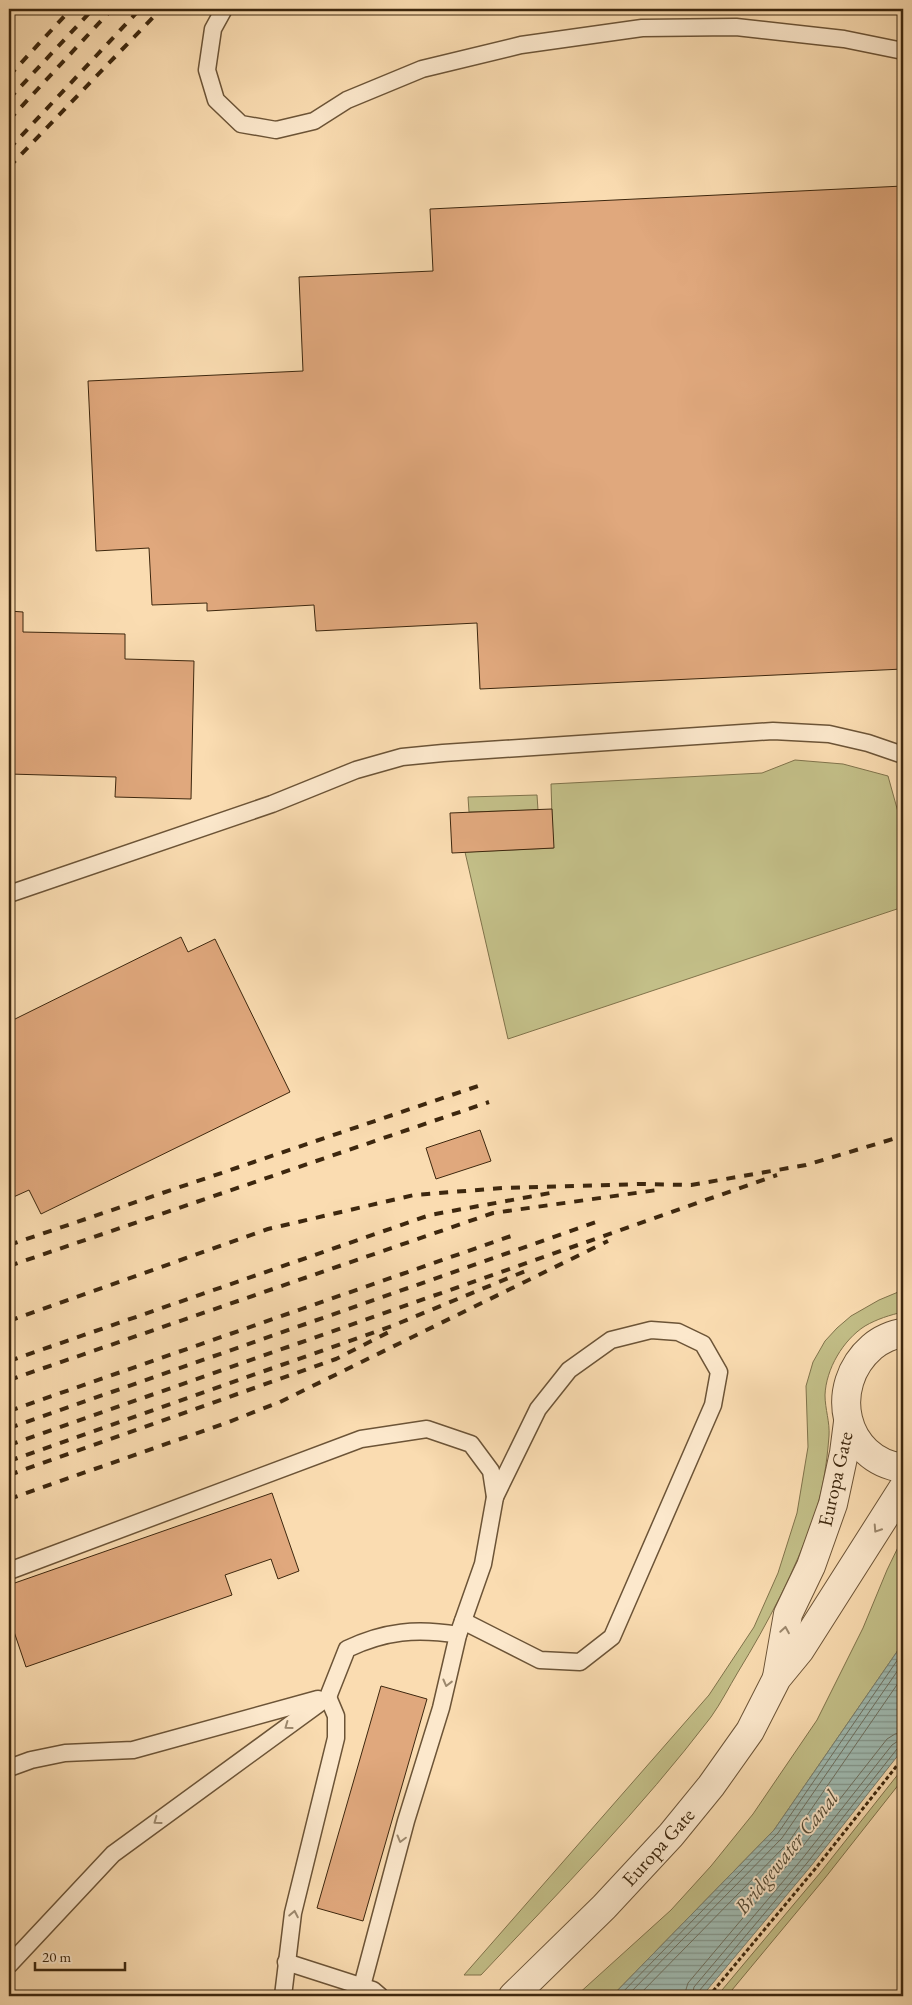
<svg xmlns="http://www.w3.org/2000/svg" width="912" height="2005" viewBox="0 0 912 2005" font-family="'EB Garamond',serif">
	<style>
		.green { fill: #c3bf88; stroke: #80734b }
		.water { fill: url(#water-rules); stroke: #787f70 }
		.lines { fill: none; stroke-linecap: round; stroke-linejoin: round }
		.shore { stroke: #6e7060; stroke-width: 1 }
		.building { fill: #e0a87d; stroke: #3d270e }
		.service-casing { stroke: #6c5437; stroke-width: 19 }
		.minor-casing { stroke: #6c5437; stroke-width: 30 }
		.path { stroke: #3d270e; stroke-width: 3; stroke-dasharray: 4 2.5; stroke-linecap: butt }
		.service { stroke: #fce8cc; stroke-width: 16 }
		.minor { stroke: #fce8cc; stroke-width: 28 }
		.rail { stroke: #3d270e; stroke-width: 4; stroke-dasharray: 9 9; stroke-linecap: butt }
		.oneway { stroke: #9c886d }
		.labels { text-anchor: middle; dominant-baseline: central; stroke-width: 4; stroke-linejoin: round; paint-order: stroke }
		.street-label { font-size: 20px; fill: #3d270e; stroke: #fce8cc }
		.water-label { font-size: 21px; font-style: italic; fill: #564c37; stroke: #fce8cc }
	</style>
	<defs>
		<pattern id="water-rules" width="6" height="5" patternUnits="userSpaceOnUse" patternTransform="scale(1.25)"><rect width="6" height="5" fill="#9fbab1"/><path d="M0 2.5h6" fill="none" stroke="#83978e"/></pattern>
	</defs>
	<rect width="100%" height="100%" fill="#fadcb1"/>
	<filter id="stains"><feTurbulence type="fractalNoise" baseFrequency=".004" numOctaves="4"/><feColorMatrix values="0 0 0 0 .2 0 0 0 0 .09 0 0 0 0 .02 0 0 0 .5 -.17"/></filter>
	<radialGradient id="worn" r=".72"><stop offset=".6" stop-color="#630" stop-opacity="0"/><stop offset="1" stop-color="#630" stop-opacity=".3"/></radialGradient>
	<g class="green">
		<path d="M 795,760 L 843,764 L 888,776 L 903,830 L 903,907 L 508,1039 L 465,852 L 553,848 L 551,784 L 762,773 Z"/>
		<path d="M 537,795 L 538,810 L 469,812 L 468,797 Z"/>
		<path d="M 903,1290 L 903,1312 C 890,1315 877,1319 865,1326 C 843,1340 826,1369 825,1395 C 825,1409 830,1422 829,1436 C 827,1462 823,1491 814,1517 C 795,1571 768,1623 738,1672 C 729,1687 721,1703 711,1717 C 641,1809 560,1891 481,1975 L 464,1975 L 709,1695 L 754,1627 L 778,1573 L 797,1513 L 808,1447 L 806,1386 L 813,1362 L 825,1341 L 837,1328 L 851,1316 L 879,1300 Z"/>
		<path d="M 903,1537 L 903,1643 L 774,1830 L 612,1996 L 576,1996 L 671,1910 L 711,1866 L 753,1814 L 817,1720 L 863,1628 L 887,1570 Z"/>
		<path d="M 903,1768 L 903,1779 L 825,1878 L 727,1996 L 717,1996 L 820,1873 Z"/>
	</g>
	<path class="water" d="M 903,1643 L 903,1749 L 811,1866 L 702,1996 L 612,1996 L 774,1830 Z"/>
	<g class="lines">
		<g class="shore">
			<path d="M 619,1996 L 778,1833 L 903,1652"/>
			<path d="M 627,1996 L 782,1838 L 903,1663"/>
			<path d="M 638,1996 L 788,1843 L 903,1676"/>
			<path d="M 684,1996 L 688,1983 L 796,1855 L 887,1739 L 895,1734 L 903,1732"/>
			<path d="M 692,1996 L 694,1987 L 802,1859 L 892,1745 L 898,1741 L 903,1740"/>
			<path d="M 698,1996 L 699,1991 L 807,1863 L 897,1749 L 903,1746"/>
		</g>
	</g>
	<g class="building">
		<path d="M 903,186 L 903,669 L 480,689 L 477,623 L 316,631 L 314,605 L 207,611 L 207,603 L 152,605 L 149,548 L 96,551 L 88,381 L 303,371 L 299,277 L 433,271 L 430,209 Z"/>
		<path d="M 9,611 L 23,612 L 23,632 L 125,634 L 125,659 L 194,661 L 191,799 L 115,797 L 116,777 L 9,774 Z"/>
		<path d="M 552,809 L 554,848 L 452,853 L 450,813 Z"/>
		<path d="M 181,937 L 188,952 L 215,939 L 290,1092 L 41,1214 L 29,1190 L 9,1199 L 9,1022 Z"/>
		<path d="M 480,1130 L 491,1161 L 436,1179 L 426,1148 Z"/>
		<path d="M 272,1493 L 299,1571 L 278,1579 L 271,1559 L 225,1575 L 232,1595 L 26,1667 L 9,1617 L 9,1585 Z"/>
		<path d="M 381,1686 L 427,1699 L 363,1921 L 317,1908 Z"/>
	</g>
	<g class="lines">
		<defs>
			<g id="service">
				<path d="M 224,9 L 213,29 L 207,70 L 216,100 L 241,124 L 276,130 L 314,121 L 347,100 L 422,69 L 521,45 L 642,28 L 736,27 L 844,39 L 903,51"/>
				<path d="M 9,894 L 272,804 L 356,770 L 402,757 L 443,753 L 773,731 L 829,734 L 868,743 L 903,755"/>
				<path d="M 9,1571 L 361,1439 L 427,1429 L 471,1444 L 491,1471 L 495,1497 L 483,1564 L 458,1635 L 441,1708 L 406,1821 L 362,1986"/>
				<path d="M 463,1621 L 540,1660 L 580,1662 L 612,1637 L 713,1405 L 719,1372 L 703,1344 L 678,1332 L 651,1330 L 611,1340 L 569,1370 L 538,1409 L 495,1497"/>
				<path d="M 9,1768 L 31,1760 L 65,1753 L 133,1750 L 318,1699"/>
				<path d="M 286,1962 L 373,1990 L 380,1996"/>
				<path d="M 9,1965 L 113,1854 L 328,1697 L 347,1649 C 385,1631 417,1628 458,1635"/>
				<path d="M 283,1996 L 293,1913 L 336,1738 L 336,1716 L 328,1697"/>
			</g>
			<g id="minor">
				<path d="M 903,1333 C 893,1334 880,1340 872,1347 C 827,1386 843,1460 903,1468"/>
				<path d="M 777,1677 L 788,1614 L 811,1566 L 833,1504 L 844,1453 L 848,1422"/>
				<path d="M 513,1996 L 604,1907 L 671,1835 L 711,1786 L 750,1731 L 777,1678 L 800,1650 L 903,1488"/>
			</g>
		</defs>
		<use href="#service" class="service-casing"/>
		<use href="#minor" class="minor-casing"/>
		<path class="path" d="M 709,1996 L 815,1869 L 903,1758"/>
		<use href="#service" class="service"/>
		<use href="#minor" class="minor"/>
		<g class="rail">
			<path d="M 9,13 L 13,9"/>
			<path d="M 9,76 L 71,9"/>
			<path d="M 9,99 L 93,9"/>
			<path d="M 9,120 L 112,9"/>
			<path d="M 9,149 L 140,9"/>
			<path d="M 9,167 L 161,9"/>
			<path d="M 9,1245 L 484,1084"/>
			<path d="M 9,1266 L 489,1102"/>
			<path d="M 9,1321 L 268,1229 L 414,1195 L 503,1188 L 641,1184 L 691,1185 L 806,1165 L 903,1136"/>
			<path d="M 9,1361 L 430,1215 L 550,1193"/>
			<path d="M 9,1380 L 493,1213 L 657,1190"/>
			<path d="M 9,1411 L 514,1235"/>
			<path d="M 9,1428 L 602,1220"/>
			<path d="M 9,1445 L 777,1175"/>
			<path d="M 9,1461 L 392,1326 L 528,1270"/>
			<path d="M 9,1475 L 336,1359 L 389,1332"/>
			<path d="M 9,1499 L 226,1423 L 280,1402 L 608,1241"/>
		</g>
	</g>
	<defs><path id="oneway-chevron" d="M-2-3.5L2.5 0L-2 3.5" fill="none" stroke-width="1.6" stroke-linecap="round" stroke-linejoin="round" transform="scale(1.25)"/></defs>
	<g class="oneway">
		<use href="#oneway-chevron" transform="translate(877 1529) rotate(123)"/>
		<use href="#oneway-chevron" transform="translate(785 1630) rotate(-81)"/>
		<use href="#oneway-chevron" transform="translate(447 1683) rotate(104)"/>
		<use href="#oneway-chevron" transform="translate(288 1726) rotate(144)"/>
		<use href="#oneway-chevron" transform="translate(157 1821) rotate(144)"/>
		<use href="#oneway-chevron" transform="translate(401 1839) rotate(105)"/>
		<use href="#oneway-chevron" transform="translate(294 1914) rotate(-79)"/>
	</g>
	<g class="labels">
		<g class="street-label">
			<text transform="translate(835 1479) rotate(-77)">Europa Gate</text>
			<text transform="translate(658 1847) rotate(-48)">Europa Gate</text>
		</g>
		<g class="water-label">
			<text transform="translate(786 1852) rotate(-51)">Bridgewater Canal</text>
		</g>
	</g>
	<rect width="912" height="2005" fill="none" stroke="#fadcb1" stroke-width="30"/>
	<rect x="10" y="10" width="892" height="1985" fill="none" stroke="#3d270e" stroke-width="2.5"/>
	<rect x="15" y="15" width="882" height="1975" fill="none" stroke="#3d270e"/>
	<path d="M35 1962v8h90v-8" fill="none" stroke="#3d270e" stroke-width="2.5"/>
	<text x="42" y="1962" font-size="15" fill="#3d270e" stroke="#fce8cc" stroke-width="4" paint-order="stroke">20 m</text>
	<rect width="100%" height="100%" filter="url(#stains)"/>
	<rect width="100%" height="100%" fill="url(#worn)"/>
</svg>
